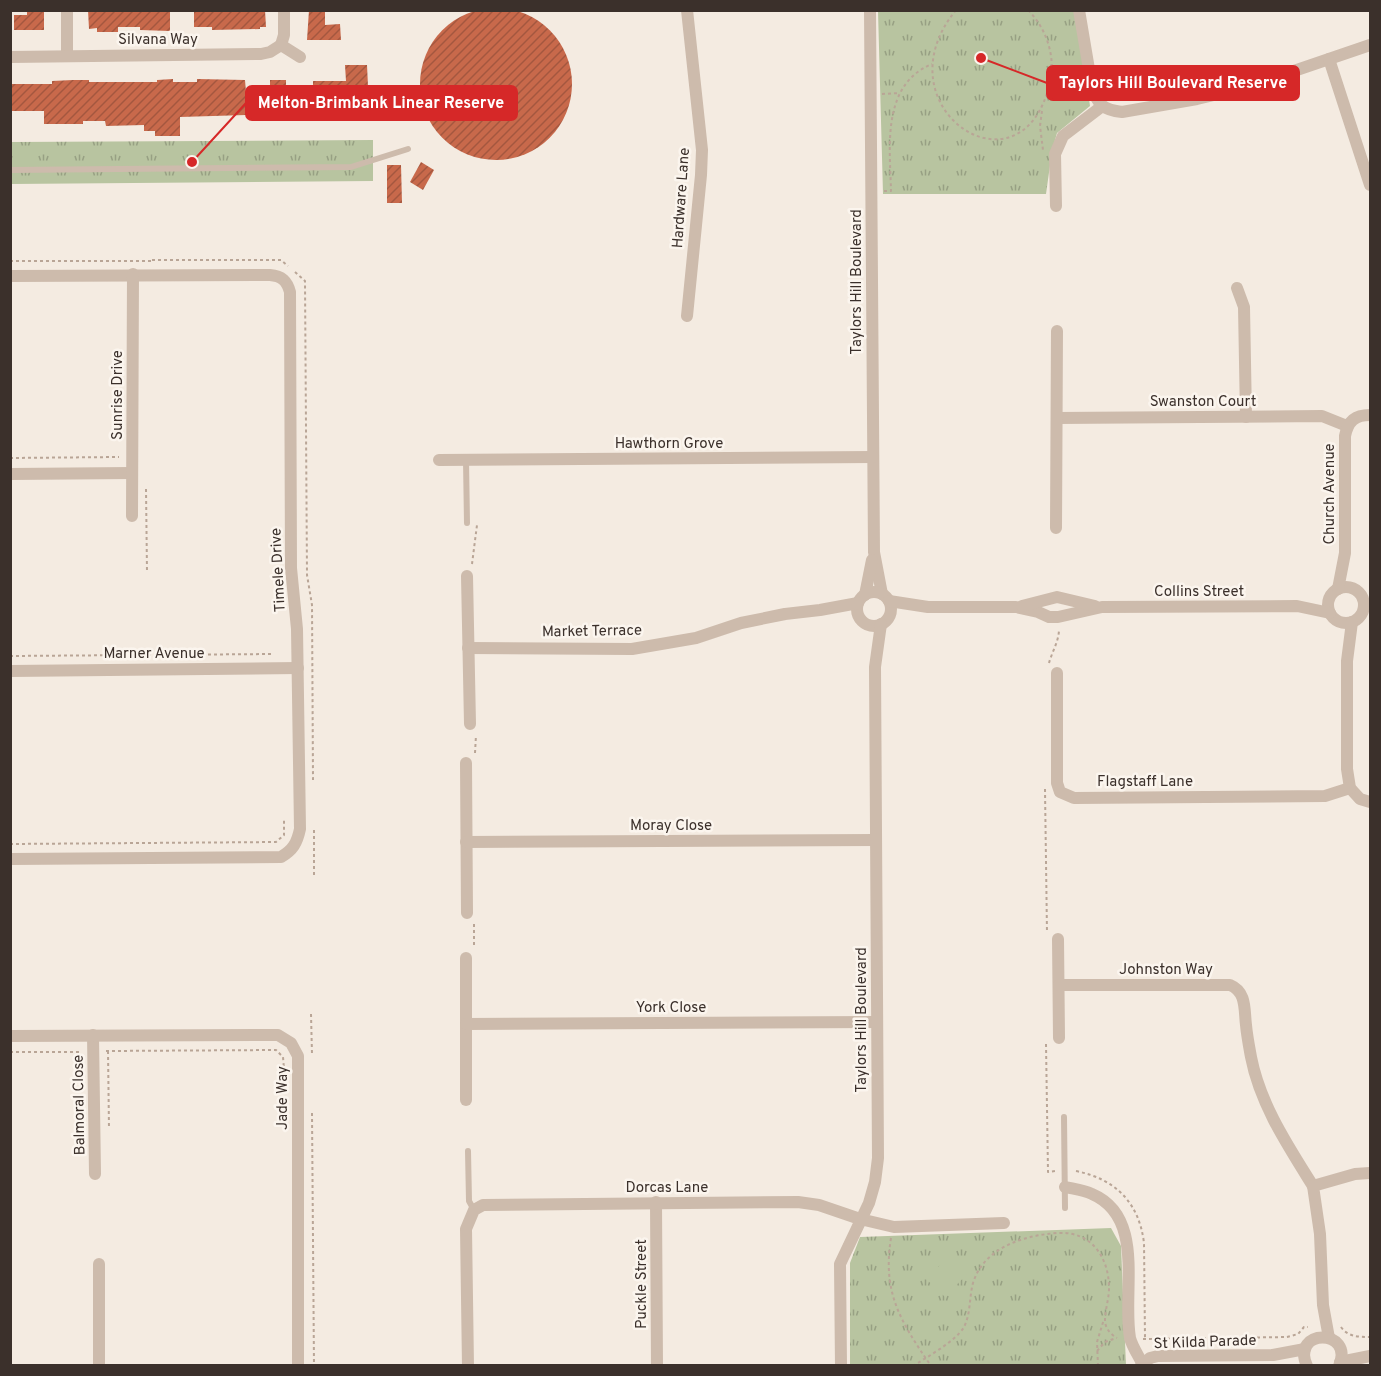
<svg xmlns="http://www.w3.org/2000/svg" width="1381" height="1376" viewBox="0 0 1381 1376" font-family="Overpass,sans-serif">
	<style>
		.grass { fill: url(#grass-tufts) }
		.pitch { fill: #b8c4a0 }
		.building { fill: url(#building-hatch) }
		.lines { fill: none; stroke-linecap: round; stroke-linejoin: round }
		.path { stroke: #b9a596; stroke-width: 2; stroke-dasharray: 3 3; stroke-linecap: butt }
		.lane { stroke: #cdbbac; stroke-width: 6 }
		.street { stroke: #cdbbac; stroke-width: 12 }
		.labels { text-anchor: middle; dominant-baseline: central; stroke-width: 5; stroke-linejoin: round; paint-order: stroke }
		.street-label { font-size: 15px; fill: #3b302b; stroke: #fbf5ee }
		.leader { fill: none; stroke: #d62828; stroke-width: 2 }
		.callout-dot { fill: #d62828; stroke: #fbf5ee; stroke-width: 2 }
		.callout { fill: #d62828; stroke: #d62828; stroke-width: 2 }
		.callout-label { font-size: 16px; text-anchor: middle; font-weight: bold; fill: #fff }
	</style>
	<defs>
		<pattern id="grass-tufts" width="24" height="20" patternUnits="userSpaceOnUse" patternTransform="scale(1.5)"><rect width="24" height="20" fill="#b8c4a0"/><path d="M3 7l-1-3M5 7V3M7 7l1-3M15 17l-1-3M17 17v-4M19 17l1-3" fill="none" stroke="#97a083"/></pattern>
		<pattern id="building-hatch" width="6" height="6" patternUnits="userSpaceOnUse" patternTransform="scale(1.5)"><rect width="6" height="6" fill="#c8694b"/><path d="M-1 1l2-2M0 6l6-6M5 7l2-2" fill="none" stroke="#a4573f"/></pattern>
	</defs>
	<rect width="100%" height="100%" fill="#f4ebe1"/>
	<g class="grass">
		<path d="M 878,11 L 1076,11 L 1090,106 L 1057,133 L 1052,151 L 1046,194 L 883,194 Z"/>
		<path d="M 373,140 L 373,181 L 11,184 L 10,142 Z"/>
		<path d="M 1111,1228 L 1121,1246 L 1126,1365 L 850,1366 L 850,1263 L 860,1237 Z"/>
	</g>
	<path class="pitch" d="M 948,1257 L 967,1274 L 945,1297 L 926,1279 Z"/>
	<g class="building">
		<circle cx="496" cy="84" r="76"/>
		<path d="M 27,10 L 44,10 L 44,30 L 14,30 L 14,15 L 27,15 Z"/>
		<path d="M 88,10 L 170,10 L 170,31 L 140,30 L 140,27 L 118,27 L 118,32 L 97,32 L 97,28 L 89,29 Z"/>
		<path d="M 265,10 L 266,27 L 260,27 L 260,29 L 212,30 L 212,27 L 194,27 L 194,11 Z"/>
		<path d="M 309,10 L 325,10 L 325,25 L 340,24 L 341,40 L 307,40 Z"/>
		<path d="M 345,65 L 367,65 L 369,107 L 356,108 L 356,103 L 351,103 L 351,92 L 330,92 L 330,121 L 308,121 L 308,100 L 287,100 L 287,107 L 246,108 L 246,115 L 180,117 L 180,136 L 155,136 L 155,131 L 144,131 L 144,125 L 106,126 L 105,121 L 83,121 L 83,124 L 44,124 L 44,111 L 10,111 L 10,84 L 52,84 L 52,81 L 73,80 L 89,80 L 89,82 L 157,82 L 157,80 L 173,79 L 173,82 L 197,82 L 197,79 L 245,80 L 246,92 L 270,91 L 270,80 L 286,80 L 286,88 L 313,88 L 313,81 L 346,81 Z"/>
		<path d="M 421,162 L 434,170 L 423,190 L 410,182 Z"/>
		<path d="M 387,165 L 401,165 L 402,203 L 387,203 Z"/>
	</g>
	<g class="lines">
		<g class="path">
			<path d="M 956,10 C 876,108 1023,204 1050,82 C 1056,56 1046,28 1028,10"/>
			<path d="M 1052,74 C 1059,86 1066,95 1080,97"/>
			<path d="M 882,94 L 900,93"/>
			<path d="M 1042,111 L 1040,126 L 1043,150"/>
			<path d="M 884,191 L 891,191 C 890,147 881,85 932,64"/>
			<path d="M 152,260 L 281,260 L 288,266"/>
			<path d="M 10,261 L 152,261"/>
			<path d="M 295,272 L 305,281 L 307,575 L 312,605 L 313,780"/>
			<path d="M 10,458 L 119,457"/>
			<path d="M 146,489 L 147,572"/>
			<path d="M 472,564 L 477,525"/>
			<path d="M 10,656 L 274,654"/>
			<path d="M 1049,663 C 1052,652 1059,641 1059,629"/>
			<path d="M 475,753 L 476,735"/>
			<path d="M 1045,789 L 1047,933"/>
			<path d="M 314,830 L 314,876"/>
			<path d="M 10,844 L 276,842 L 284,835 L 284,819"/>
			<path d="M 474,924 L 474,948"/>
			<path d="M 311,1014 L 312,1054"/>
			<path d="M 1046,1044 L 1048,1172 L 1055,1171"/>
			<path d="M 106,1051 L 276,1050 L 283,1057 L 284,1069"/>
			<path d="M 108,1051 L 109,1129"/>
			<path d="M 10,1052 L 80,1052"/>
			<path d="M 312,1113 L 314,1366"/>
			<path d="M 1076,1171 C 1115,1179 1139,1202 1144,1243 L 1145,1339"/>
			<path d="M 891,1238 C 882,1293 901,1322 931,1366"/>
			<path d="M 1341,1327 C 1348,1337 1359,1337 1370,1337"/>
			<path d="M 1143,1339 L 1287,1337 L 1298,1334 L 1304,1327 L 1308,1327"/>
			<path d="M 1097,1351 L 1105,1342 L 1116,1338"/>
			<path d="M 913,1366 C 927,1357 956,1341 964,1327 C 971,1313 969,1298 973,1283 C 984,1247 1025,1235 1058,1233 C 1091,1231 1109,1257 1109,1288 C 1109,1299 1105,1310 1105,1320 C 1105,1328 1110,1334 1117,1338"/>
			<path d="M 1098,1366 L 1097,1342 L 1104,1319"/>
		</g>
		<g class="lane">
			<path d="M 10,170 L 351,167 L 408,149"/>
			<path d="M 466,460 L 467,523"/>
			<path d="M 1064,1117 L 1065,1208"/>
			<path d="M 468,1151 L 469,1201 L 474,1210"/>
		</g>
		<g class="street">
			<path d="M 67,10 L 67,55"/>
			<path d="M 870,10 L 874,552 L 882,594"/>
			<path d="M 1079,10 L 1092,87 C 1097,105 1104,110 1122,112 L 1197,99 L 1247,87 L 1370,45"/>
			<path d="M 281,45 L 284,35 L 284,10"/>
			<path d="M 10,57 L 261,54 L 270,52 L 281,45 L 300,57"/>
			<path d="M 1329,59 L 1370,185"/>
			<path d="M 1056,206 L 1055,154 L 1063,136 L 1101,107"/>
			<path d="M 10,276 L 270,275 C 282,276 287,281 290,292 L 291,568 L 297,629 L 300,829 C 297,843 293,850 281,857 L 10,859"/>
			<path d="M 1237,288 L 1244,307 L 1246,417"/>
			<path d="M 687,316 L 701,175 L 702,150 L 687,10"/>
			<path d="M 1057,418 L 1322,416 L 1347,426"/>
			<path d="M 439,460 L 873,457"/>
			<path d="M 10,474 L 132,473"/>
			<path d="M 132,516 L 133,274"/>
			<path d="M 1056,528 L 1057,331"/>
			<path d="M 467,576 L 470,724"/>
			<circle cx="1346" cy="605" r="18"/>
			<path d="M 1338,589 L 1345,553 L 1345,436 C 1348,421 1355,415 1370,415"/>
			<circle cx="874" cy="609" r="17"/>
			<path d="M 865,595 L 872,560"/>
			<path d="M 889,601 L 928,607 L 1016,607 L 1038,612 L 1049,617 L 1058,617 L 1102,607 L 1297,606 L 1330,613"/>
			<path d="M 1022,606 L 1057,597 L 1095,606"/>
			<path d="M 1352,622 L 1347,661 L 1347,769 L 1350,788 L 1360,799 L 1370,802"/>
			<path d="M 468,648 L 632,649 L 696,638 L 741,623 L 785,614 L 820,610 L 858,603"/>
			<path d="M 10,671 L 298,668"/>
			<path d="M 1057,673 L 1057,783 L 1060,792 L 1074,798 L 1325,796 L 1350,788"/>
			<path d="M 466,763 L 467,913"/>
			<path d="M 466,842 L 876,840"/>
			<path d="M 1058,939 L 1059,1038"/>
			<path d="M 466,958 L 466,1100"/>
			<path d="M 1059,985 L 1230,985 C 1247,992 1244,1010 1246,1025 C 1247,1036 1249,1046 1251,1057 C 1260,1104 1288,1146 1313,1186"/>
			<path d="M 466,1024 L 877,1022"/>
			<path d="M 93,1035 L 95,1174"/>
			<path d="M 10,1036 L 278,1035 L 291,1043 L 298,1056 L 298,1366"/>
			<path d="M 1065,1187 C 1074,1189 1084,1190 1092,1194 C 1146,1217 1122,1292 1130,1338 C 1132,1346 1138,1355 1142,1363"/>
			<path d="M 656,1202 L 657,1366"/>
			<path d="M 99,1264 L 99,1366"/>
			<path d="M 1329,1338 L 1323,1305 L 1320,1234 L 1313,1186 L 1355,1174 L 1370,1173"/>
			<path d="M 1340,1362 L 1370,1356"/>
			<path d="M 468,1366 L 466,1229 L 474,1210 L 483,1205 L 798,1202 L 819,1205 L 860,1219 L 894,1227 L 1004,1223"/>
			<path d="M 841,1366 L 840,1264 L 869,1203 L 875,1182 L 878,1158 L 875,667 L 881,624"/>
			<path d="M 1141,1366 L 1150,1358 L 1158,1356 L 1273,1355 L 1305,1349"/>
			<path d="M 1307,1366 C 1290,1328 1355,1328 1339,1366"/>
		</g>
	</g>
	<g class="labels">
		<g class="street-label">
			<text x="158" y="40">Silvana Way</text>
			<text transform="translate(682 198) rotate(-86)">Hardware Lane</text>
			<text transform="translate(857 282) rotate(-90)">Taylors Hill Boulevard</text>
			<text transform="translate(118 395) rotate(-90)">Sunrise Drive</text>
			<text x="1203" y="402">Swanston Court</text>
			<text x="669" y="444">Hawthorn Grove</text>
			<text transform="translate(1330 494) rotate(-90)">Church Avenue</text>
			<text transform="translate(279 570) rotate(-93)">Timele Drive</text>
			<text x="1199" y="592">Collins Street</text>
			<text transform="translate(592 632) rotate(-1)">Market Terrace</text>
			<text x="154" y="654">Marner Avenue</text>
			<text x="1145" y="782">Flagstaff Lane</text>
			<text x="671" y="826">Moray Close</text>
			<text x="1166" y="970">Johnston Way</text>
			<text x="671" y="1008">York Close</text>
			<text transform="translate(862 1020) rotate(-90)">Taylors Hill Boulevard</text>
			<text transform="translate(283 1098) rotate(-90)">Jade Way</text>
			<text transform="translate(80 1105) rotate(-91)">Balmoral Close</text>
			<text x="667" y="1188">Dorcas Lane</text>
			<text transform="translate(642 1284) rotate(-90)">Puckle Street</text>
			<text transform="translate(1205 1343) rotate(-2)">St Kilda Parade</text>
		</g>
	</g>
	<path class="leader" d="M981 58L1047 83M192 162L246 103"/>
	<g class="callout-dot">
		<circle cx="981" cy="58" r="6"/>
		<circle cx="192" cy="162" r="6"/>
	</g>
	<g class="callout">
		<rect x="1047" y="66" width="252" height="34" rx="6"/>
		<rect x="246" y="86" width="271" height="34" rx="6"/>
	</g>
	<g class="callout-label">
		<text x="1173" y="88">Taylors Hill Boulevard Reserve</text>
		<text x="381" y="108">Melton-Brimbank Linear Reserve</text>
	</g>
	<rect width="1381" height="1376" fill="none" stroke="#3b302b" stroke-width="24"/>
</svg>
